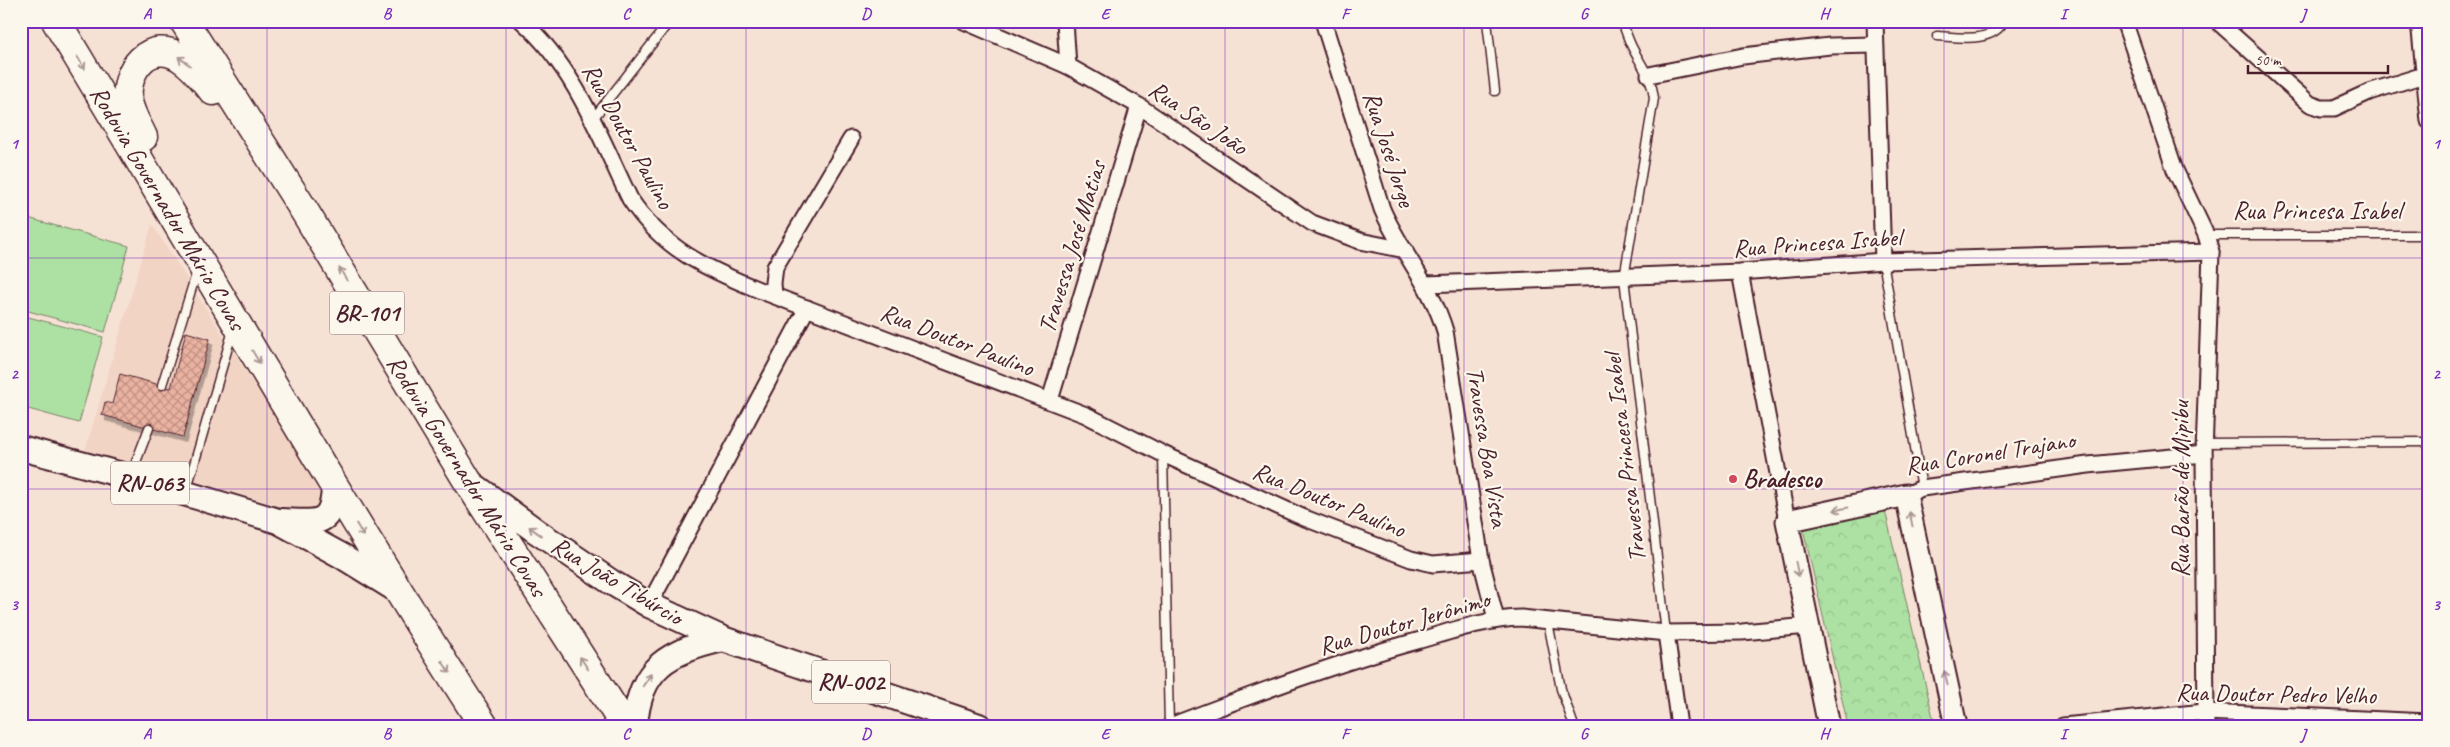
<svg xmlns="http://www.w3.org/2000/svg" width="2450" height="747" viewBox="0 0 2450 747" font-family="Caveat,sans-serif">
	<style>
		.built { fill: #f2d4c5 }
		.park { fill: url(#park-crowns); stroke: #7c8067 }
		.pitch { fill: #ade1a3; stroke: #7c8067 }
		.building { fill: url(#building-cross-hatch); stroke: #4a1f2b; filter: url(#shadow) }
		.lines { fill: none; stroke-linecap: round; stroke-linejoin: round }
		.lane-casing { stroke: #4a1f2b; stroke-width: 11 }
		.street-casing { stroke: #4a1f2b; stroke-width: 19 }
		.secondary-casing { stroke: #4a1f2b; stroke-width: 25 }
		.primary-casing { stroke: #4a1f2b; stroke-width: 28 }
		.highway-casing { stroke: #4a1f2b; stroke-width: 31 }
		.lane { stroke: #fbf7ec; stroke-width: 8 }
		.street { stroke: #fbf7ec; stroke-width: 15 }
		.secondary { stroke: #fbf7ec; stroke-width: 21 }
		.primary { stroke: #fbf7ec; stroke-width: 24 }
		.highway { stroke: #fbf7ec; stroke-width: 28 }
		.oneway { stroke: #ab9695 }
		.grid { fill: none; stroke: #7b2cbf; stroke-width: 1; stroke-opacity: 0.55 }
		.poi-dot { fill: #d1495b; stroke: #fbf7ec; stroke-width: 2 }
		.labels { text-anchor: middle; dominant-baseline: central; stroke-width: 4.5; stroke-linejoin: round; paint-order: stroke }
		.shield { fill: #fbf7ec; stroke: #7f6065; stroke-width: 1 }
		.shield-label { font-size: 24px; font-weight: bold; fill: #4a1f2b }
		.street-label { font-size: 25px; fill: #4a1f2b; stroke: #fbf7ec }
		.poi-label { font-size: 25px; font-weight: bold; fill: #4a1f2b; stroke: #fbf7ec; text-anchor: start }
		.neatline { fill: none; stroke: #7b2cbf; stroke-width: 2 }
		.grid-label { font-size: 16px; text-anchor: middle; font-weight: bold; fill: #7b2cbf }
	</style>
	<defs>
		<pattern id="park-crowns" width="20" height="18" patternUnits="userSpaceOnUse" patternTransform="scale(1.25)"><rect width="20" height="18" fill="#ade1a3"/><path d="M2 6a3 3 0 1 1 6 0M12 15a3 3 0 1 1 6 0" fill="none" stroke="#96c18c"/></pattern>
		<pattern id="building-cross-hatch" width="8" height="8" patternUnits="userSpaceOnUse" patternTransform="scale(1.25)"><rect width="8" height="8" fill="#eab2a0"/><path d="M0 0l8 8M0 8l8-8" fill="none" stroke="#c09083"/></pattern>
		<filter id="shadow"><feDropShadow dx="3" dy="5.5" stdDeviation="0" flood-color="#0004"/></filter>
	</defs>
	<rect width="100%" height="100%" fill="#f6e2d5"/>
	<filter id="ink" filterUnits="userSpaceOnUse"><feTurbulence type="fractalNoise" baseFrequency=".02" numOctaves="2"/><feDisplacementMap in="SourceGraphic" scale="10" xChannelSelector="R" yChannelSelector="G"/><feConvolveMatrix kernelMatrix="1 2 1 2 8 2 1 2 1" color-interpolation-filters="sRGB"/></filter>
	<g filter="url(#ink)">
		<path class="built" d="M 152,224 L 308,468 L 319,493 L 317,504 L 311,511 L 302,512 L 85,451 Z"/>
		<path class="park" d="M 1885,510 L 1935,726 L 1848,726 L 1802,524 Z"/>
		<g class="pitch">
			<path d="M 24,217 L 129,246 L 105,332 L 21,309 L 21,227 Z"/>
			<path d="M 21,315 L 103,337 L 79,423 L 21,407 Z"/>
		</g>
		<path class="building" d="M 186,332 L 210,339 L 183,437 L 102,415 L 105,402 L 112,404 L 120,374 L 171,388 Z"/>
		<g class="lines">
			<defs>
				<g id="lane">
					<path d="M 1487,21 L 1495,91"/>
					<path d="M 1622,21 C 1625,30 1628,39 1632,47 C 1641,65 1652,78 1654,98 L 1624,278 L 1666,633"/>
					<path d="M 1937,36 C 1958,37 1992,44 2004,21"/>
					<path d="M 592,120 L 670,21"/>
					<path d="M 2206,235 L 2429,235"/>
					<path d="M 1883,261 L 1922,488"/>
					<path d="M 162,385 L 197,271"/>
					<path d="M 2204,443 L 2429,442"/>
					<path d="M 1163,454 L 1169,726"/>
					<path d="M 131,475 L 149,428"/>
					<path d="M 186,492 L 233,330"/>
					<path d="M 1548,622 L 1561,689 L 1574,726"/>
				</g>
				<g id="street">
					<path d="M 522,21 C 575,68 600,137 630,199 C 663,249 705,268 759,290 L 1086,415 L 1163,454 L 1302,517 L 1411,559 L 1433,564 L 1481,560"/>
					<path d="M 964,21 L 1068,66 L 1139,106 L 1312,223 L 1360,241 L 1405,250"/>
					<path d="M 1065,21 L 1068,66"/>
					<path d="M 1323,21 L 1382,209 C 1400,251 1432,286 1445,331 L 1481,560 L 1496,619"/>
					<path d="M 1875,21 L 1883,261"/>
					<path d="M 2124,21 L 2175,170 L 2206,235 L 2211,252 L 2204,454 L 2206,726"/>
					<path d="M 2217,21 L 2310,104 L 2321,108 L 2334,108 L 2369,92 L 2424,75"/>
					<path d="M 2419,21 L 2429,121"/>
					<path d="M 1649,75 L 1743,56 L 1830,46 L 1875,45"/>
					<path d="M 1740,272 L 1787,521"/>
					<path d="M 1426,284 L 1740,272 L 1883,261 L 2211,252"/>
					<path d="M 774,295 L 773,283 L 775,267 L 851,139"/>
					<path d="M 1050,400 L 1139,106"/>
					<path d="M 1906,495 L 1922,488 L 2088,465 L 2204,454"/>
					<path d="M 649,605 L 807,308"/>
					<path d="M 1666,633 L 1679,726"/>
					<path d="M 1170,726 C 1252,695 1333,664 1417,641 C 1452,631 1485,619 1521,618 L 1666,633 L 1742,632 L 1809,626"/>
					<path d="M 2063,726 L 2205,712 L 2429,722"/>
				</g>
				<path id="secondary" d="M 1829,726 L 1787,521 L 1906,495 L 1956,726"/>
				<g id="primary">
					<path d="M 21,448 L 130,477 L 278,521 L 342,556 L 397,590"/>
					<path d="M 472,484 L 536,531 L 611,582 L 649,605 L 723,639 L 979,726"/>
					<path d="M 282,521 C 315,522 332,528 334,488"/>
					<path d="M 635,726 C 639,667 669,651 723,639"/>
				</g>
				<g id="highway">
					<path id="s1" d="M 56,21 C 198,256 335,495 484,726"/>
					<path d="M 184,21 L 305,212 L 467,480 L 625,726"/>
					<path d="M 143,137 C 138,126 130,113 128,101 C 124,70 150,37 181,58 C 194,66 203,79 213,91"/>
				</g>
			</defs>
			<use href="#lane" class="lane-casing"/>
			<use href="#street" class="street-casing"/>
			<use href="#secondary" class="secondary-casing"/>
			<use href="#primary" class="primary-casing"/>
			<use href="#highway" class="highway-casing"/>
			<use href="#lane" class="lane"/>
			<use href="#street" class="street"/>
			<use href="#secondary" class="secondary"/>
			<use href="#primary" class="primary"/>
			<use href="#highway" class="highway"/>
		</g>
		<defs><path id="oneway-shaft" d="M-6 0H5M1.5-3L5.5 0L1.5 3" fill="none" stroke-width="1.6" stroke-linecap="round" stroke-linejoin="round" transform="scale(1.25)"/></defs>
		<g class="oneway">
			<use href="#oneway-shaft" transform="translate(184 61) rotate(-144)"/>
			<use href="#oneway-shaft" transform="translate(81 63) rotate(59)"/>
			<use href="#oneway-shaft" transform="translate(343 274) rotate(-121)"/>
			<use href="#oneway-shaft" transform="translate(256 357) rotate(59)"/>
			<use href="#oneway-shaft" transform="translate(1841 509) rotate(168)"/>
			<use href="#oneway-shaft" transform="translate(1911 519) rotate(-102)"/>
			<use href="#oneway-shaft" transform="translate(360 530) rotate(59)"/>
			<use href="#oneway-shaft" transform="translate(535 531) rotate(-144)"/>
			<use href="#oneway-shaft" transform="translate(1797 569) rotate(78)"/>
			<use href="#oneway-shaft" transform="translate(584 663) rotate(-123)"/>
			<use href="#oneway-shaft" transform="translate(446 667) rotate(57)"/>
			<use href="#oneway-shaft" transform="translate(1946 678) rotate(-102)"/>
			<use href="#oneway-shaft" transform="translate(647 680) rotate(-56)"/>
		</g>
	</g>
	<path class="grid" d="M 267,21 L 267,726M 506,21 L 506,726M 746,21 L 746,726M 986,21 L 986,726M 1225,21 L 1225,726M 1464,21 L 1464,726M 1704,21 L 1704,726M 1944,21 L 1944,726M 2183,21 L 2183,726M 21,258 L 2429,258M 21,489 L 2429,489"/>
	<circle class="poi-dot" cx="1733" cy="479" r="5"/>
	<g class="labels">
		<g class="shield">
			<rect x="329.5" y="291.5" width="75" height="43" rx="4"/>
			<rect x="111" y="461.5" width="78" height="43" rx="4"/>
			<rect x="812" y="660.5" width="78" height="43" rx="4"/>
		</g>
		<g class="shield-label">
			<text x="367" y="313">BR-101</text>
			<text x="150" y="483">RN-063</text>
			<text x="851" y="682">RN-002</text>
		</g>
		<g class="street-label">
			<text transform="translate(1198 118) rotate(34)">Rua São João</text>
			<text transform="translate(628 136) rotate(61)">Rua Doutor Paulino</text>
			<text transform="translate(1389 149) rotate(72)">Rua José Jorge</text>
			<text stroke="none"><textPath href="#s1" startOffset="218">Rodovia Governador Mário Covas</textPath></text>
			<text x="2317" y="211">Rua Princesa Isabel</text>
			<text transform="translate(1817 243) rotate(-4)">Rua Princesa Isabel</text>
			<text transform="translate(1072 247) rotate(-73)">Travessa José Matias</text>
			<text transform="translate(957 340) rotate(21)">Rua Doutor Paulino</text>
			<text transform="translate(1487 447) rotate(81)">Travessa Boa Vista</text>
			<text transform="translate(1990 453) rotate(-9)">Rua Coronel Trajano</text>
			<text transform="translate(1625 458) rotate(-97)">Travessa Princesa Isabel</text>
			<text transform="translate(467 476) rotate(58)">Rodovia Governador Mário Covas</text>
			<text transform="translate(2181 489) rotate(-90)">Rua Barão de Mipibu</text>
			<text transform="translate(1329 500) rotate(22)">Rua Doutor Paulino</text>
			<text transform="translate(617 581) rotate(31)">Rua João Tibúrcio</text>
			<text transform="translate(1404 623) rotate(-16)">Rua Doutor Jerônimo</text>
			<text transform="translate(2276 694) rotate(1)">Rua Doutor Pedro Velho</text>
		</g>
		<g class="poi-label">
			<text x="1743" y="479">Bradesco</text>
		</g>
	</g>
	<rect width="2450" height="747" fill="none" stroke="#fbf7ec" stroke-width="55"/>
	<path d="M2248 65v8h140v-8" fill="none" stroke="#4a1f2b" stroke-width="2.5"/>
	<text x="2255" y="65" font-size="15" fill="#4a1f2b" stroke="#fbf7ec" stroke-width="4" paint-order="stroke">50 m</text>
	<rect x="28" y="28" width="2394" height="692" class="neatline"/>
	<g class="grid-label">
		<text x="147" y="19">A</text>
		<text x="387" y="19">B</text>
		<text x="626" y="19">C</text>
		<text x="866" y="19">D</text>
		<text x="1105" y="19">E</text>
		<text x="1345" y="19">F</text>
		<text x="1584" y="19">G</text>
		<text x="1824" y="19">H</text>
		<text x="2063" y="19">I</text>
		<text x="2303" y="19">J</text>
		<text x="14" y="149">1</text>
		<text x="2436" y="149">1</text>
		<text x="14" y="379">2</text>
		<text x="2436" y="379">2</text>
		<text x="14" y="610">3</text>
		<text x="2436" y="610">3</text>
		<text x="147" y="739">A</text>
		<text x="387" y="739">B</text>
		<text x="626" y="739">C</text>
		<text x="866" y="739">D</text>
		<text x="1105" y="739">E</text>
		<text x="1345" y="739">F</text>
		<text x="1584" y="739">G</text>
		<text x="1824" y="739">H</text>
		<text x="2063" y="739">I</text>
		<text x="2303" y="739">J</text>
	</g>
</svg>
